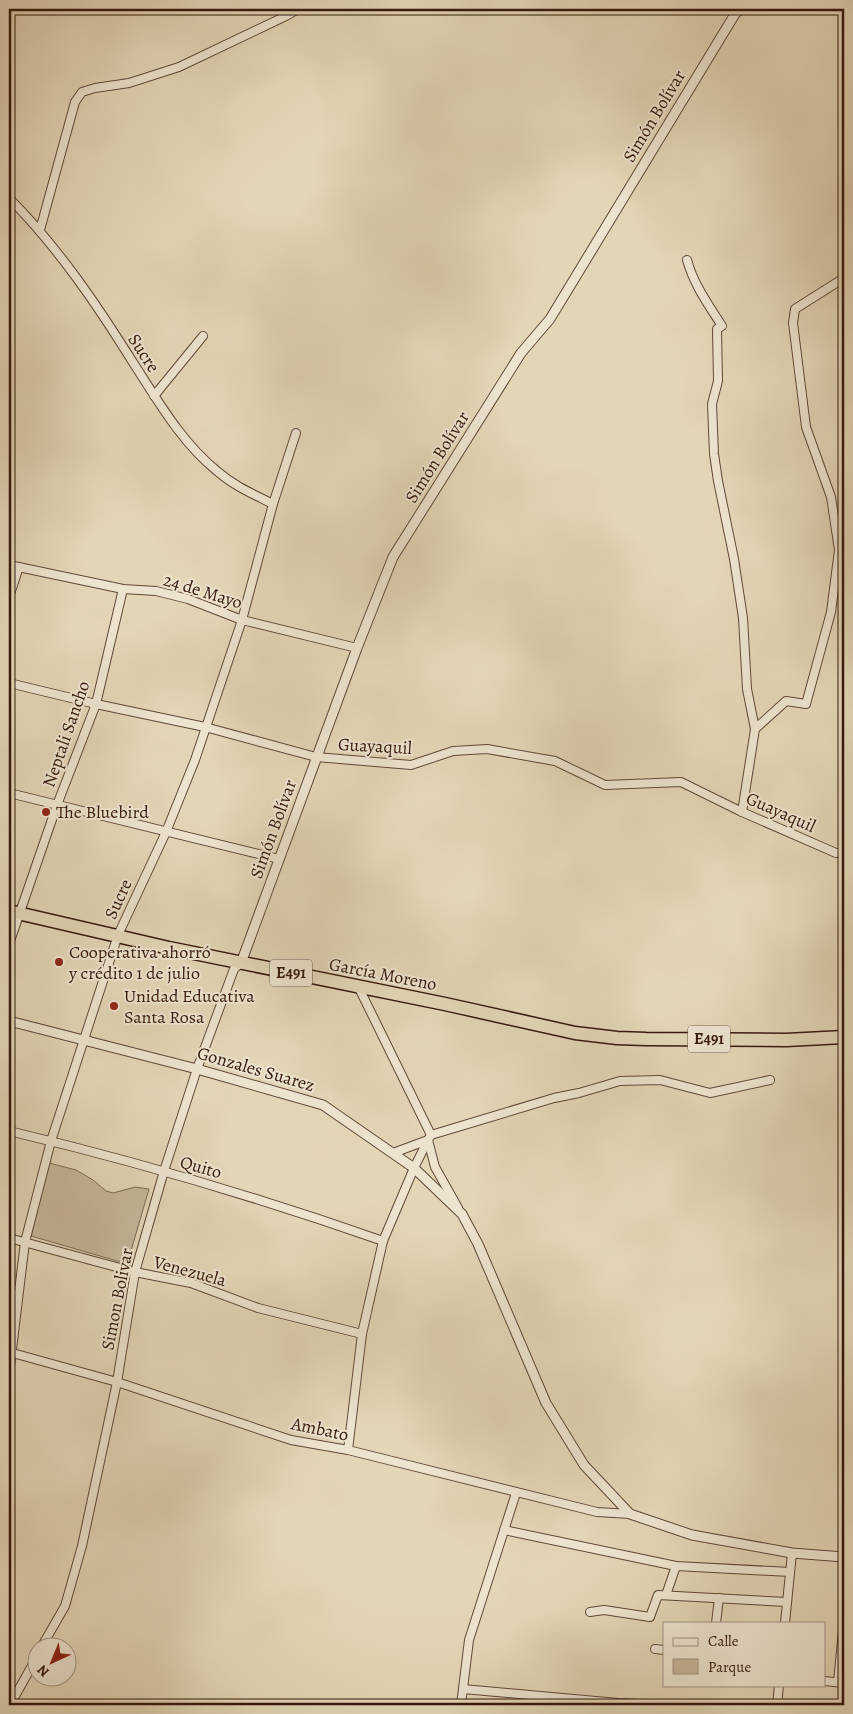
<svg xmlns="http://www.w3.org/2000/svg" width="853" height="1714" viewBox="0 0 853 1714" font-family="Alegreya,serif">
	<style>
		.green { fill: #c5b69a; stroke: #7d6854 }
		.lines { fill: none; stroke-linecap: round; stroke-linejoin: round }
		.minor-casing { stroke: #604838; stroke-width: 10 }
		.tertiary-casing { stroke: #604838; stroke-width: 11 }
		.trunk-casing { stroke: #35190d; stroke-width: 15 }
		.minor { stroke: #ede4d0; stroke-width: 8 }
		.tertiary { stroke: #ede4d0; stroke-width: 9 }
		.trunk { stroke: #e3d6b7; stroke-width: 12 }
		.poi-dot { fill: #8f2418; stroke: #ede4d0; stroke-width: 2 }
		.labels { text-anchor: middle; dominant-baseline: central; stroke-width: 4; stroke-linejoin: round; paint-order: stroke }
		.shield { fill: #ede4d0; stroke: #6c5648; stroke-width: 1 }
		.shield-label { font-size: 16px; font-weight: bold; fill: #35190d }
		.street-label { font-size: 18px; fill: #35190d; stroke: #ede4d0 }
		.poi-label { font-size: 18px; fill: #35190d; stroke: #ede4d0; text-anchor: start }
	</style>
	<rect width="100%" height="100%" fill="#e3d6b7"/>
	<filter id="stains"><feTurbulence type="fractalNoise" baseFrequency=".004" numOctaves="4"/><feColorMatrix values="0 0 0 0 .2 0 0 0 0 .09 0 0 0 0 .02 0 0 0 .5 -.17"/></filter>
	<radialGradient id="worn" r=".72"><stop offset=".6" stop-color="#630" stop-opacity="0"/><stop offset="1" stop-color="#630" stop-opacity=".3"/></radialGradient>
	<path class="green" d="M 49,1163 L 76,1170 L 93,1180 L 106,1191 L 113,1193 L 135,1187 L 149,1189 L 128,1261 L 124,1263 L 31,1236 Z"/>
	<g class="lines">
		<defs>
			<g id="minor">
				<path d="M 9,198 C 58,247 97,305 134,364 C 158,401 182,443 217,471 C 234,486 253,494 273,504"/>
				<path d="M 40,230 L 75,102 L 82,92 L 95,88 L 129,83 L 179,67 L 286,16 L 298,9"/>
				<path d="M 687,260 C 694,285 708,304 722,326 L 717,329 L 718,381 L 712,404 L 714,454 L 718,481 L 734,559 L 743,618 L 747,689 L 755,729"/>
				<path d="M 154,396 L 203,336"/>
				<path d="M 9,565 L 123,589 L 156,591 L 188,599 L 242,620 L 357,648"/>
				<path d="M 9,597 L 19,567"/>
				<path d="M 9,683 L 96,704 L 205,727 L 316,757 L 411,765 L 453,751 L 487,749 L 555,761 L 605,785 L 681,782 L 742,812 L 836,853 L 844,853"/>
				<path d="M 9,793 L 279,859"/>
				<path d="M 742,812 L 755,729 L 786,701 L 806,704 L 831,612 L 839,550 L 831,497 L 806,427 L 793,323 L 795,309 L 844,278"/>
				<path d="M 9,944 L 57,805 L 96,704 L 123,589"/>
				<path d="M 358,986 L 431,1135 L 428,1140 L 435,1167 L 458,1208"/>
				<path d="M 9,1131 C 136,1161 260,1198 383,1241"/>
				<path d="M 431,1135 L 554,1098 L 579,1093 L 620,1081 L 660,1080 L 710,1093 L 770,1080"/>
				<path d="M 393,1153 L 428,1140"/>
				<path d="M 9,1238 L 135,1272 L 191,1283 L 258,1308 L 362,1334"/>
				<path d="M 9,1352 L 117,1382 L 291,1440 L 348,1450 L 597,1512 L 630,1514"/>
				<path d="M 9,1374 L 25,1242 L 51,1141 L 118,935 L 166,832 L 195,760 L 242,620 L 273,504 L 296,433"/>
				<path d="M 348,1450 L 362,1334 L 383,1241 L 414,1168 L 428,1140"/>
				<path d="M 504,1530 L 676,1566 L 790,1572"/>
				<path d="M 666,1595 L 676,1566"/>
				<path d="M 590,1612 L 604,1610 L 650,1617 L 658,1595 L 787,1602"/>
				<path d="M 716,1623 L 719,1598"/>
				<path d="M 785,1623 L 792,1553"/>
				<path d="M 42,1646 L 65,1606 L 82,1546 L 117,1382 L 135,1272 L 164,1171 L 197,1069 L 234,969 L 241,963"/>
				<path d="M 655,1649 L 664,1650"/>
				<path d="M 824,1681 L 844,1683"/>
				<path d="M 838,1682 L 844,1620"/>
				<path d="M 463,1689 L 618,1703 L 668,1705"/>
				<path d="M 10,1705 L 38,1655"/>
				<path d="M 461,1705 L 469,1640 L 516,1493"/>
				<path d="M 777,1705 L 779,1685"/>
			</g>
			<g id="tertiary">
				<path d="M 241,963 L 357,648 L 393,557 L 521,353 L 550,319 L 735,14 L 740,9"/>
				<path d="M 9,1021 L 197,1069 L 323,1105 L 414,1168 L 462,1214 L 478,1244 L 546,1403 L 584,1465 L 630,1514 L 692,1535 L 792,1553 L 844,1557"/>
			</g>
			<path id="trunk" d="M 9,911 L 169,948 L 445,1004 L 575,1033 L 617,1038 L 646,1039 L 786,1040 L 844,1037"/>
		</defs>
		<use href="#minor" class="minor-casing"/>
		<use href="#tertiary" class="tertiary-casing"/>
		<use href="#trunk" class="trunk-casing"/>
		<use href="#minor" class="minor"/>
		<use href="#tertiary" class="tertiary"/>
		<use href="#trunk" class="trunk"/>
	</g>
	<g class="poi-dot">
		<circle cx="46" cy="812" r="5"/>
		<circle cx="59" cy="962" r="5"/>
		<circle cx="114" cy="1006" r="5"/>
	</g>
	<g class="labels">
		<g class="shield">
			<rect x="270" y="959.5" width="42" height="27" rx="4"/>
			<rect x="688" y="1025.5" width="42" height="27" rx="4"/>
		</g>
		<g class="shield-label">
			<text x="291" y="973">E491</text>
			<text x="709" y="1039">E491</text>
		</g>
		<g class="street-label">
			<text transform="translate(654 116) rotate(-59)">Simón Bolívar</text>
			<text transform="translate(144 353) rotate(57)">Sucre</text>
			<text transform="translate(437 457) rotate(-58)">Simón Bolívar</text>
			<text transform="translate(203 591) rotate(17)">24 de Mayo</text>
			<text transform="translate(66 734) rotate(-71)">Neptali Sancho</text>
			<text transform="translate(375 746) rotate(3)">Guayaquil</text>
			<text transform="translate(781 812) rotate(24)">Guayaquil</text>
			<text transform="translate(273 829) rotate(-70)">Simón Bolívar</text>
			<text transform="translate(118 899) rotate(-65)">Sucre</text>
			<text transform="translate(383 974) rotate(11)">García Moreno</text>
			<text transform="translate(256 1069) rotate(16)">Gonzales Suarez</text>
			<text transform="translate(201 1167) rotate(16)">Quito</text>
			<text transform="translate(190 1271) rotate(15)">Venezuela</text>
			<text transform="translate(117 1299) rotate(-79)">Simon Bolivar</text>
			<text transform="translate(320 1429) rotate(12)">Ambato</text>
		</g>
		<g class="poi-label">
			<text x="56" y="812">The Bluebird</text>
			<text x="69" y="952">Cooperativa ahorró<tspan x="69" dy="21">y crédito 1 de julio</tspan></text>
			<text x="124" y="996">Unidad Educativa<tspan x="124" dy="21">Santa Rosa</tspan></text>
		</g>
	</g>
	<rect width="853" height="1714" fill="none" stroke="#e3d6b7" stroke-width="30"/>
	<rect x="10" y="10" width="833" height="1694" fill="none" stroke="#35190d" stroke-width="2.5"/>
	<rect x="15" y="15" width="823" height="1684" fill="none" stroke="#35190d"/>
	<rect x="663" y="1622" width="162" height="65" fill="#ede4d0" stroke="#a39382"/>
	<rect x="673" y="1638" width="25" height="8" fill="#ede4d0" stroke="#a39382"/>
	<text x="708" y="1646" font-size="15" fill="#35190d">Calle</text>
	<rect x="673" y="1659" width="25" height="15" fill="#c5b69a" stroke="#a39382"/>
	<text x="708" y="1672" font-size="15" fill="#35190d">Parque</text>
	<g transform="translate(52 1662) rotate(224)"><circle r="24" fill="#ede4d0" stroke="#a39382"/>
	<path d="M0-4L9 19L0 12L-9 19Z" fill="#8f2418"/>
	<text y="-8" font-size="14" font-weight="bold" text-anchor="middle" fill="#35190d">N</text>
	</g>
	<rect width="100%" height="100%" filter="url(#stains)"/>
	<rect width="100%" height="100%" fill="url(#worn)"/>
</svg>
